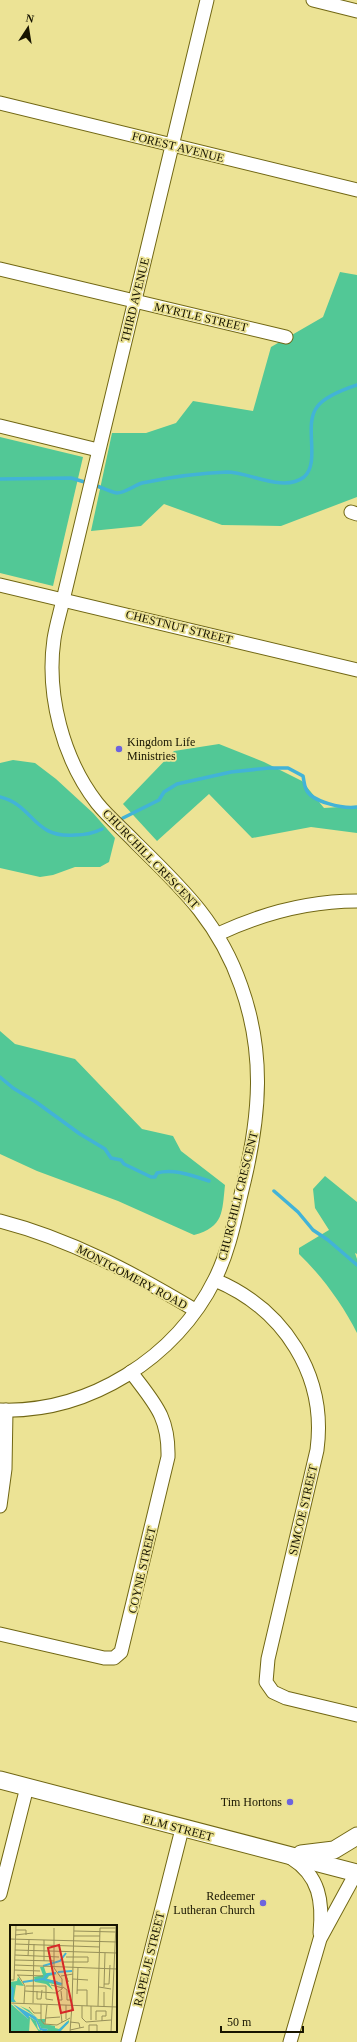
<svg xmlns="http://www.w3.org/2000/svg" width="357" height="2042" viewBox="0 0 357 2042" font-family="'Times New Roman',serif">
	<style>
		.green { fill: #52c896 }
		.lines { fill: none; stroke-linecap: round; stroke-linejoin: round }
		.stream { stroke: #42b3d7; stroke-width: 3.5 }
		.minor-casing { stroke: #716714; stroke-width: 15 }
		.major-casing { stroke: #716714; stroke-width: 19 }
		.minor { stroke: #fff; stroke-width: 13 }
		.major { stroke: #fff; stroke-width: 17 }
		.poi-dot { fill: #6d64de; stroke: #ece395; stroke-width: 1.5 }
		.labels { text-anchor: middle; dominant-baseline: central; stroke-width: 3.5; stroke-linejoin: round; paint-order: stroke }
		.street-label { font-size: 12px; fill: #171400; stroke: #ece395 }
		.poi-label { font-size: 12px; fill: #171400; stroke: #ece395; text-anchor: end }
		.inset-river { fill: none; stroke: #42b3d7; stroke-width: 2 }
		.inset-road { fill: none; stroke: #979059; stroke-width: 1 }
		.view { fill: #d62828; fill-opacity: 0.15; stroke: #d62828; stroke-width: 2 }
		.inset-edge { fill: none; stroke: #171400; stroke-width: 2 }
	</style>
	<rect width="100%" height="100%" fill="#ece395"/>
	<g class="green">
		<path d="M 340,272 L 357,275 L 357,497 L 281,526 L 222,525 L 164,504 L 141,526 L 91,531 L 112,433 L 146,433 L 176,423 L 193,401 L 253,411 L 271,347 L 323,317 Z"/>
		<path d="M 0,437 L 83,457 L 53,586 L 0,573 Z"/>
		<path d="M 219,744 L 264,762 L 302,781 L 324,808 L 357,806 L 357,833 L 311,827 L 252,838 L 209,794 L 157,841 L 123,804 L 174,751 Z"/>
		<path d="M 13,760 L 35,763 L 56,779 L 93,813 L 115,838 L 109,862 L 100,867 L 75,867 L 53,875 L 40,877 L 0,868 L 0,763 Z"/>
		<path d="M 0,1031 L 15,1044 L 75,1059 L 142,1129 L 173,1136 L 181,1151 L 225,1185 C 222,1212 224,1227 194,1235 L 118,1201 L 37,1171 L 0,1154 Z"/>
		<path d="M 325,1176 L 357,1202 L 357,1254 L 355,1253 L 357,1259 L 357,1333 C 343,1305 322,1276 299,1254 L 299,1248 L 329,1230 L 315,1208 L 313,1189 Z"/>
	</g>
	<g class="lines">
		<g class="stream">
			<path d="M 0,479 L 71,478 L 88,483"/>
			<path d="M 94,485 C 101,487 110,492 117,493 C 125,493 135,485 142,483 C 171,477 198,473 227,472 C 249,472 283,493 304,477 C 321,462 303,425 317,407 C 325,396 345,389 357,385"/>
			<path d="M 0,797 C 34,805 33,839 75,835 C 85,835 92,834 102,829"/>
			<path d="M 123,818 L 159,800 L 164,792 L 177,784 L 231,772 L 269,768 L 288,768 L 303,776 C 304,780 304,785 306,789 C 311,802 344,809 357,807"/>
			<path d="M 0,1077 L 13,1088 L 36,1102 L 80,1134 L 105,1149 L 111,1158 L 121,1160 L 124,1164 L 151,1177 L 155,1177 L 157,1173 C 174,1168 193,1176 209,1181"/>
			<path d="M 274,1191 L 298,1212 L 313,1230 L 328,1240 L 357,1265"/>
		</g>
		<defs>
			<g id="minor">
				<path d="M 313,0 L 357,11"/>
				<path d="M 0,103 L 357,190"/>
				<path d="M 0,269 L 286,337"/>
				<path d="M 0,426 L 98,450"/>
				<path d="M 351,512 L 357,514"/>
				<path d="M 0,585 L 357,670"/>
				<path d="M 218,934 C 263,913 307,901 357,901"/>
				<path d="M 0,1221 C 70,1239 133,1273 195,1310"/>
				<path d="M 215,1280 C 284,1309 327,1375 317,1450 L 268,1659 L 266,1682 L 273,1692 L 286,1698 L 357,1715"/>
				<path d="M 0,1410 C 89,1413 176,1358 215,1279 C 230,1249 236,1214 244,1182 C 260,1114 265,1053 241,986 C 219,923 183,889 137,844 C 124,830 109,818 97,803 C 63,759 46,695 54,639 C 56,626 60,613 63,600 L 207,0"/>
				<path d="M 0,1506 L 5,1469 L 6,1410"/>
				<path d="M 0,1634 L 104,1658 L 114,1658 L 121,1652 L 168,1457 C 169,1416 154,1403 131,1372"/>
				<path d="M 291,1858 C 320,1876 323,1902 320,1933"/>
				<path d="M 0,1894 L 27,1787"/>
				<path d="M 128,2042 L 182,1829"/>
				<path d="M 290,2042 L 320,1939 L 356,1873"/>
			</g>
			<g id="major">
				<path d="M 0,1780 L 357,1873"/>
				<path d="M 301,1854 L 334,1850 L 357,1836"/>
			</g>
		</defs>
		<use href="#minor" class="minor-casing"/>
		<use href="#major" class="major-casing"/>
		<use href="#minor" class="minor"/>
		<use href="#major" class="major"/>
	</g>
	<g class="poi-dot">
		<circle cx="119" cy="749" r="4"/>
		<circle cx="290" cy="1802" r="4"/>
		<circle cx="263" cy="1903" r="4"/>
	</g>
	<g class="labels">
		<g class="street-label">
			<text transform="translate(178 147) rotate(14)">FOREST AVENUE</text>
			<text transform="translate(135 300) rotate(-76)">THIRD AVENUE</text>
			<text transform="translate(201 317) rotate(13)">MYRTLE STREET</text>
			<text transform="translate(179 627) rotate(14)">CHESTNUT STREET</text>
			<text transform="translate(151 859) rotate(46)">CHURCHILL CRESCENT</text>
			<text transform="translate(238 1196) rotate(-76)">CHURCHILL CRESCENT</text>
			<text transform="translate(132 1277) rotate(28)">MONTGOMERY ROAD</text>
			<text transform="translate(303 1510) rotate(-77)">SIMCOE STREET</text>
			<text transform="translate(142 1570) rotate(-77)">COYNE STREET</text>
			<text transform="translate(178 1828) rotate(15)">ELM STREET</text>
			<text transform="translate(149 1959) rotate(-76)">RAPELJE STREET</text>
		</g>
		<g class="poi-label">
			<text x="127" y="742" text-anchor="start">Kingdom Life<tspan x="127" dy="14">Ministries</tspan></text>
			<text x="282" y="1802">Tim Hortons</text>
			<text x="255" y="1896">Redeemer<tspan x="255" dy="14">Lutheran Church</tspan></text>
		</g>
	</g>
	<g transform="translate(10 1925)">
		<rect width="107" height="107" fill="#ece395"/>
		<path d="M 30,42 L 34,42 L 36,48 L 47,49 L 39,51 L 37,54 L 47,56 L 52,61 L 39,58 L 43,65 L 36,59 L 25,57 L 24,52 L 33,50 ZM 8,52 L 14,61 L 6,60 L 4,74 L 6,77 L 0,77 L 0,57 L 7,56 ZM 0,78 L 18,94 L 18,91 L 26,96 L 28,104 L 34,107 L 29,107 L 20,93 L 19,107 L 0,107 ZM 10,81 L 19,85 L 28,94 L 36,94 L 34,99 L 45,101 L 45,103 L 49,104 L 59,95 L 59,97 L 50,107 L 36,107 L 38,104 L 31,103 L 26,92 Z" fill="#52c896"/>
		<path d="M 3,79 L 26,92 L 31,103 L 38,104 L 36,107 L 30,105 L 26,96 L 19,91 L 18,94 Z" fill="#42b3d7"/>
		<path class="inset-river" d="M 33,41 L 50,36 L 56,28M 48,47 L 62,46M 34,53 L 38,49 L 46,48M 13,57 L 33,54 L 52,59M 0,61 L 3,64 L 2,74 L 4,77M 48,107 L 58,97"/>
		<path class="inset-road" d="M 6,5 L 16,5 L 16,10M 64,6 L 106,7M 5,10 L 23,8M 64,11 L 90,11M 0,14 L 107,17M 5,19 L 90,22M 5,25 L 107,28M 5,30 L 49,32M 18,31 L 19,15M 5,35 L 44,36M 34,36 L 34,15M 52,37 L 78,37 L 78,32 L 56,32M 5,40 L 107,44M 4,45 L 30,46M 56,49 L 57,53 L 58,56 L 58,57 L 57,53M 7,50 L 33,51M 8,50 L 15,61 L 14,78M 51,51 L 63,49M 63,54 L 78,55M 0,55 L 4,55 L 6,0M 94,59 L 99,59 L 100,40M 41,60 L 53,63M 16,61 L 36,61 L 36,74 L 43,75M 53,62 L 57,65 L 57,75 L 62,75M 89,62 L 101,64M 94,62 L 95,28M 67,65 L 77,65 L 77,81M 15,66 L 46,68 L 52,64 L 52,54 L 44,43 L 44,3M 27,66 L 27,74 L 31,74 L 32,65M 47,68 L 48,75 L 52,75 L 51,66M 67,69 L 68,42M 0,78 L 107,82M 23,78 L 24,19M 31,79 L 31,95 L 34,99 L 47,100 L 60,93M 50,80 L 52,97M 56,80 L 56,94M 62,80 L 64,0M 72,81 L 72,93 L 76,97M 88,81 L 90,3 L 106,3M 19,82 L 24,88 L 31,88M 94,82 L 94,67M 36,93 L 50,92M 81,95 L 81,81M 86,95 L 86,86 L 96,86 L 96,91 L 92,91 L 92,96M 60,97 L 69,98 L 70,103M 76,97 L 101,95M 35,99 L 37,80M 60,105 L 74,102M 60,107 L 62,80M 79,107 L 79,100 L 87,100 L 87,107M 101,107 L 106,0"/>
		<path class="view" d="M 49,20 L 63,85 L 51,88 L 38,23 Z"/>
		<rect width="107" height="107" class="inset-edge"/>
	</g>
	<g transform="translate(28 28) rotate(12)" stroke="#ece395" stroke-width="3" paint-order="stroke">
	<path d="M0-3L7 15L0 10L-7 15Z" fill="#171400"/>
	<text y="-6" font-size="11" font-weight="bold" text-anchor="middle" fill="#171400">N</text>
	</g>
	<path d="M221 2026v6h82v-6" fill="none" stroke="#171400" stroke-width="2"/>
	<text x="227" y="2026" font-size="12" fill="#171400" stroke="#ece395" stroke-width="3" paint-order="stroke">50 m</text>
</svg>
